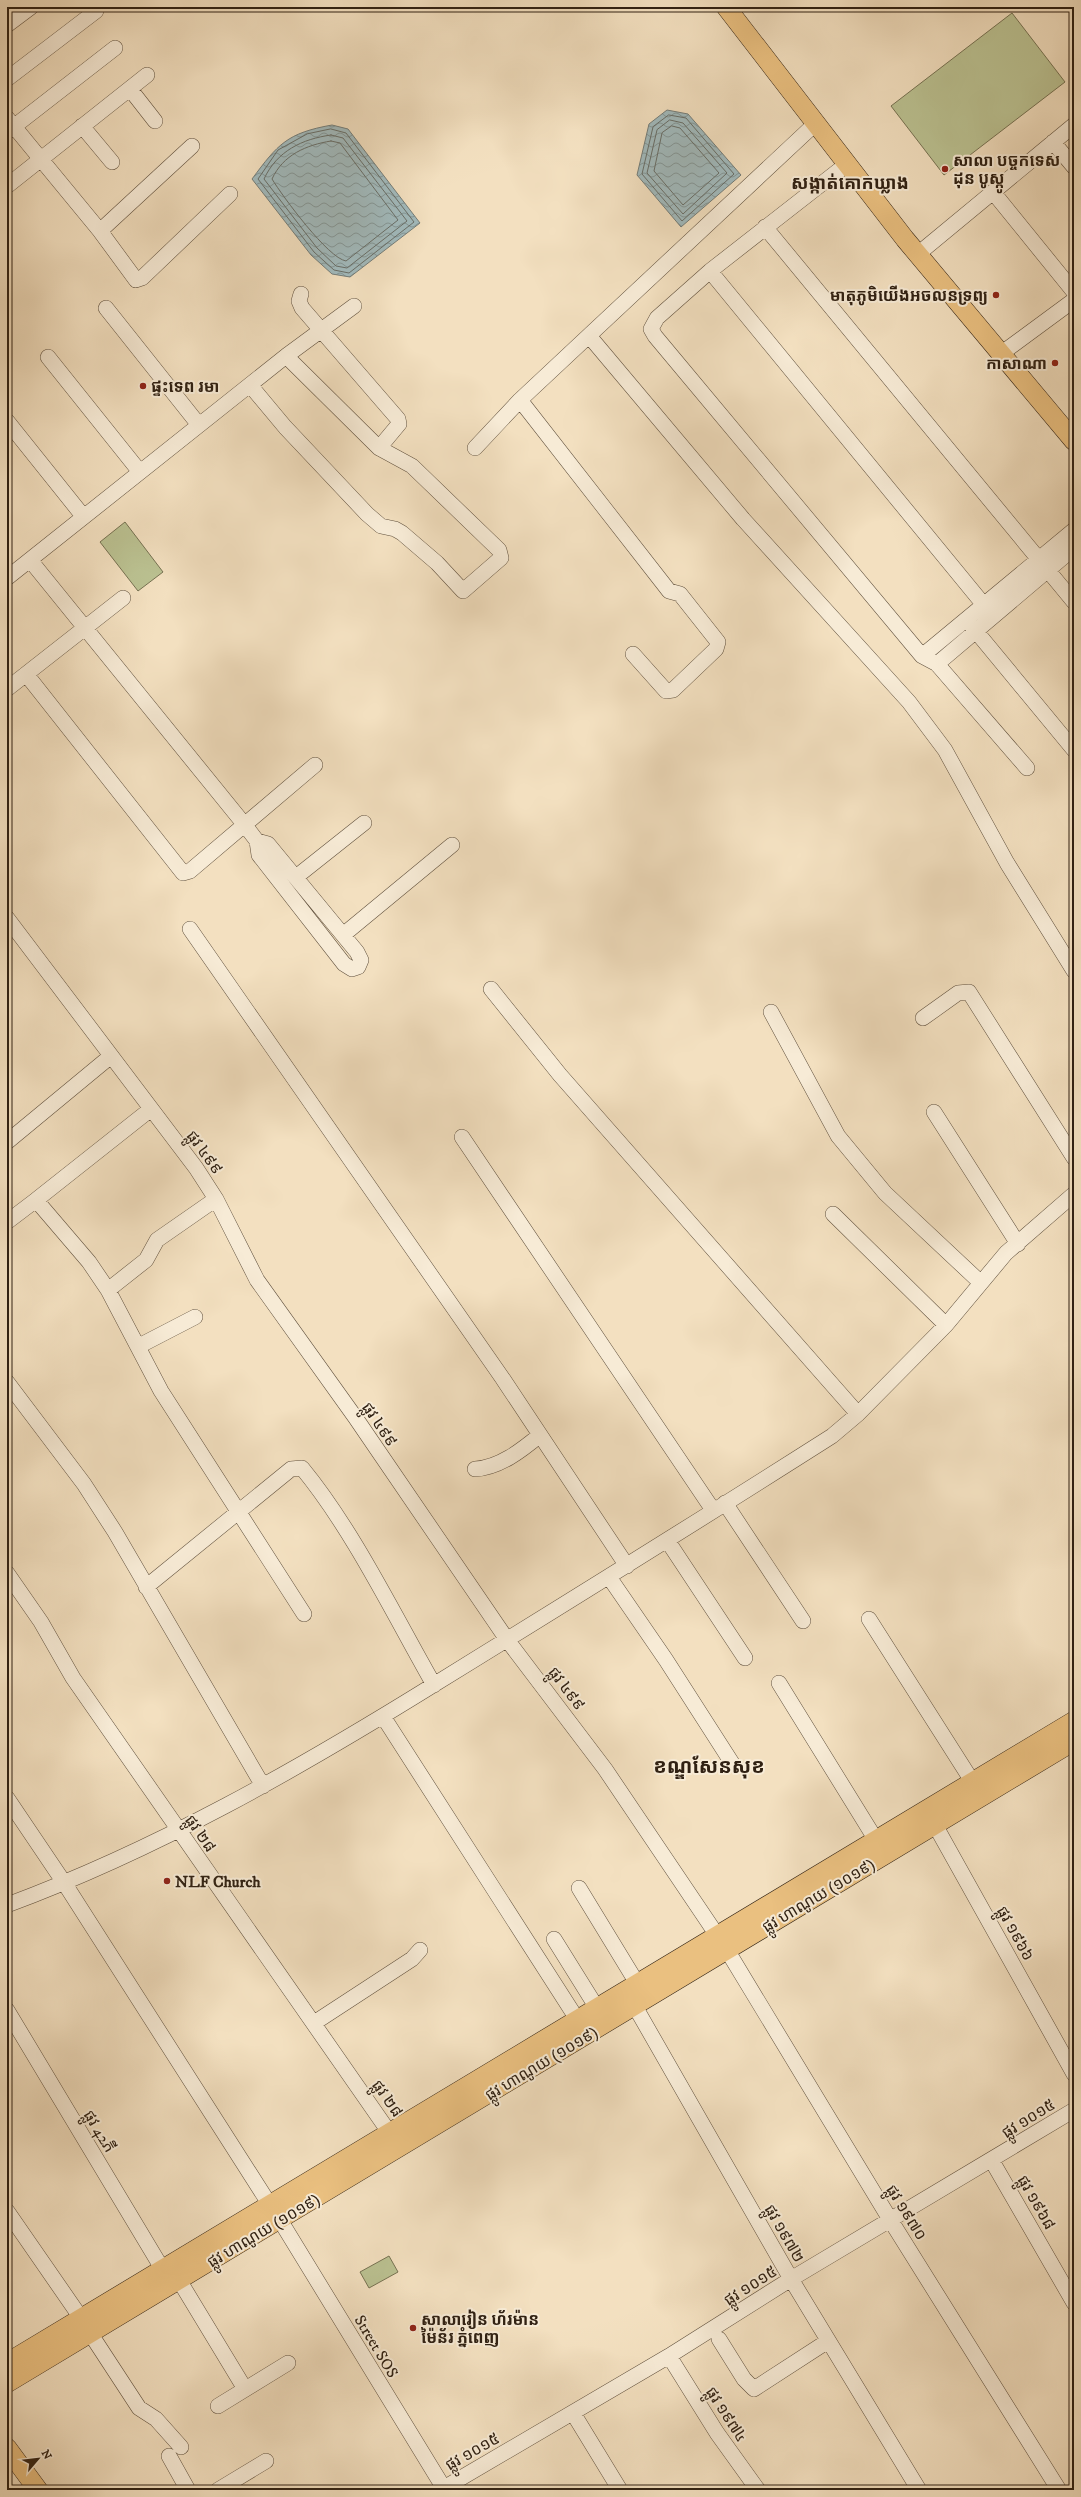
<svg xmlns="http://www.w3.org/2000/svg" width="1081" height="2497" font-family="'IM FELL DW Pica','Noto Sans Khmer',serif">
<style>
.pitch{fill:#bbc292;stroke:#767252}
.water{fill:url(#water-waves);stroke:#747d79}
.lines{fill:none;stroke-linecap:round;stroke-linejoin:round}
.shore{stroke:#686e68;stroke-width:1}
.minor-casing{stroke:#61513e;stroke-width:16}
.major-casing{stroke:#302113;stroke-width:20}
.minor{stroke:#f7ebd6;stroke-width:15}
.major{stroke:#eac080;stroke-width:19}
.poi-dot{fill:#8f2418;stroke:#f7ebd6;stroke-width:1.5}
.labels{text-anchor:middle;stroke-width:4;stroke-linejoin:round;paint-order:stroke}
.poi-label{font-size:16px;font-weight:bold;fill:#302113;stroke:#f7ebd6;text-anchor:start}
.street-label{font-size:16px;fill:#302113;stroke:#f7ebd6}
.quarter-label{font-size:18px;font-weight:bold;fill:#302113;stroke:#f7ebd6}
.district-label{font-size:20px;font-weight:bold;fill:#302113;stroke:#f7ebd6}
</style>
<defs>
<pattern id="water-waves" width="16" height="10" patternUnits="userSpaceOnUse"><rect width="16" height="10" fill="#a1babd"/><path d="M0 5q4-4 8 0t8 0" fill="none" stroke="#849798"/></pattern>
</defs>
<rect width="100%" height="100%" fill="#f3e0c0"/>
<filter id="stains"><feTurbulence type="fractalNoise" baseFrequency=".005" numOctaves="4"/><feColorMatrix values="0 0 0 0 .2 0 0 0 0 .09 0 0 0 0 .02 0 0 0 .5 -.17"/></filter>
<radialGradient id="worn" r=".72"><stop offset=".6" stop-color="#630" stop-opacity="0"/><stop offset="1" stop-color="#630" stop-opacity=".3"/></radialGradient>
<!-- pitch -->
<path class="pitch" d="M1012,13L1065,82L944,175L891,106Z
M125,522L163,572L138,591L100,542Z
M389,2256L398,2272L369,2288L360,2272Z"/>
<!-- water -->
<path class="water" d="M667,110L688,114L741,175L681,227L637,175L649,124Z
M332,125L348,129L420,223L350,277L332,274L311,255L252,179C278,144 287,133 332,125Z"/>
<g class="lines">
<!-- shore -->
<path class="shore" d="M669,115L686,118L734,174L682,221L642,174L653,127Z
M670,120L683,123L727,173L683,214L647,173L657,130Z
M672,126L680,128L719,173L683,205L654,171L662,133Z
M331,129L346,133L414,222L349,273L334,270L314,252L258,179L278,150L307,134Z
M331,135L343,138L407,221L347,268L336,266L317,248L264,179C277,151 302,139 331,135Z
M331,141L340,143L398,220L346,261C328,258 283,197 272,179C283,155 306,145 331,141Z"/>
<!-- minor casing -->
<g class="minor-casing">
<path id="minor" d="M7,25L31,7
M7,79L96,11
M130,89L155,121
M7,118L100,231L136,280L142,278L230,194
M82,126L112,162
M7,132L115,48
M1053,142L1074,167
M847,164L710,271L657,318L651,329L655,336L922,656L937,664L1027,768
M7,186L147,75
M993,192L1074,292
M765,227L1074,602
M100,231L192,146
M918,254L1074,125
M710,271L993,616
M301,294L299,301L302,308L398,419L399,424L379,448
M106,308L199,425
M590,337L743,519L909,702L945,750L1007,863L1074,971
M1002,353L1074,300
M48,357L140,472
M250,385L285,427L367,514L381,526L395,529L402,533L437,563L463,591L501,558L499,550L412,466L379,448L286,356
M520,400L669,591L680,594L718,642L716,649L673,690L666,691L633,654
M7,421L83,516
M475,448L520,400L815,124
M30,560L244,824L257,841L259,855L344,964L352,969L358,967L361,960L357,952L268,844L257,841
M7,578L286,356L354,306
M970,624L1074,750
M922,656L1074,530
M937,664L1074,548
M26,674L183,873L190,871L315,765
M7,689L123,598
M296,877L364,823
M7,918L196,1168L216,1199L257,1280L355,1417L508,1641L605,1769L727,1950L891,2221L1059,2490
M190,929L503,1379L627,1566
M343,935L452,845
M491,989L560,1075L858,1414
M771,1012L838,1136L885,1193L981,1283
M923,1018L958,993L969,992L1074,1158
M151,1109L36,1200L89,1262L108,1290L161,1391L304,1614
M934,1112L1018,1244
M462,1137L713,1510
M7,1142L111,1056
M833,1214L946,1325
M7,1222L36,1200
M108,1290L146,1260L157,1240L216,1199
M139,1346L195,1317
M7,1382L84,1484L115,1532L263,1786
M475,1469C499,1468 522,1450 540,1435
M725,1503L803,1621
M667,1540L745,1658
M7,1573L41,1622L73,1678L396,2142
M609,1577L666,1660L732,1763
M146,1587L291,1469L302,1468C353,1530 394,1615 434,1685
M869,1619L979,1792
M779,1683L876,1840
M384,1718L577,2019
M7,1798L65,1884L270,2205
M930,1816L1074,2074
M579,1888L643,1993
M7,1905C158,1849 298,1769 435,1684C568,1602 700,1520 832,1436L858,1414L946,1325L1006,1253L1074,1194
M554,1939L597,2008
M629,1996L791,2279L919,2490
M7,2010L163,2270
M314,2023L412,1959L420,1950
M992,2161L1074,2303
M7,2211L81,2318
M280,2220L445,2490
M179,2280L245,2389
M90,2333L139,2408L156,2419L181,2447
M719,2339L744,2379L754,2389L828,2341
M669,2356L717,2433L758,2490
M218,2406L288,2363
M573,2413L620,2490
M169,2456L188,2490
M444,2488L669,2356L791,2279L1074,2110
M218,2490L266,2461"/>
</g>
<!-- major casing -->
<g class="major-casing">
<path id="major" d="M726,7L905,239L1074,441
M7,2363L1074,1721
M7,2383L1074,1741
M7,2448L38,2490"/>
</g>
<!-- minor -->
<use href="#minor" class="minor"/>
<!-- major -->
<use href="#major" class="major"/>
</g>
<!-- markers -->
<g class="poi-dot">
<circle cx="945" cy="169" r="4"/>
<circle cx="996" cy="295" r="4"/>
<circle cx="1055" cy="363" r="4"/>
<circle cx="143" cy="386" r="4"/>
<circle cx="167" cy="1881" r="4"/>
<circle cx="413" cy="2328" r="4"/>
</g>
<g class="labels">
<!-- poi labels -->
<g class="poi-label">
<text x="953" y="166">សាលា បច្ចកទេស<tspan x="953" dy="18">ដុន បូស្កូ</tspan></text>
<text x="988" y="301" text-anchor="end">មាតុភូមិយើងអចលនទ្រព្យ</text>
<text x="1047" y="369" text-anchor="end">កាសាណា</text>
<text x="151" y="392">ផ្ទះទេព រមា</text>
<text x="175" y="1887">NLF Church</text>
<text x="421" y="2325">សាលារៀន ហ័រម៉ាន<tspan x="421" dy="18">ម៉ៃន័រ ភ្នំពេញ</tspan></text>
</g>
<!-- street labels -->
<g class="street-label">
<text transform="translate(205 1152) rotate(54)" y="6">ផ្លូវ ៤៩៩</text>
<text transform="translate(380 1424) rotate(56)" y="6">ផ្លូវ ៤៩៩</text>
<text transform="translate(567 1688) rotate(53)" y="6">ផ្លូវ ៤៩៩</text>
<text transform="translate(201 1833) rotate(55)" y="6">ផ្លូវ ២៨</text>
<text transform="translate(818 1895) rotate(-31)" y="6">ផ្លូវ ហាណូយ (១០១៩)</text>
<text transform="translate(1016 1933) rotate(61)" y="6">ផ្លូវ ១៩៦៦</text>
<text transform="translate(541 2063) rotate(-31)" y="6">ផ្លូវ ហាណូយ (១០១៩)</text>
<text transform="translate(388 2098) rotate(55)" y="6">ផ្លូវ ២៨</text>
<text transform="translate(1028 2118) rotate(-32)" y="6">ផ្លូវ ១០១៥</text>
<text transform="translate(100 2131) rotate(59)" y="6">ផ្លូវ 42ភី</text>
<text transform="translate(1037 2202) rotate(60)" y="6">ផ្លូវ ១៩៦៨</text>
<text transform="translate(907 2212) rotate(58)" y="6">ផ្លូវ ១៩៧០</text>
<text transform="translate(263 2230) rotate(-31)" y="6">ផ្លូវ ហាណូយ (១០១៩)</text>
<text transform="translate(785 2233) rotate(60)" y="6">ផ្លូវ ១៩៧២</text>
<text transform="translate(750 2285) rotate(-33)" y="6">ផ្លូវ ១០១៥</text>
<text transform="translate(377 2346) rotate(59)" y="6">Street SOS</text>
<text transform="translate(727 2414) rotate(57)" y="6">ផ្លូវ ១៩៧៤</text>
<text transform="translate(472 2451) rotate(-30)" y="6">ផ្លូវ ១០១៥</text>
</g>
<!-- quarter labels -->
<g class="quarter-label">
<text x="850" y="189">សង្កាត់គោកឃ្លាង</text>
</g>
<!-- district labels -->
<g class="district-label">
<text x="709" y="1773">ខណ្ឌសែនសុខ</text>
</g>
</g>
<!-- margin -->
<rect width="1081" height="2497" fill="none" stroke="#f3e0c0" stroke-width="24"/>
<rect x="8" y="8" width="1065" height="2481" fill="none" stroke="#302113" stroke-width="2"/>
<rect x="12" y="12" width="1057" height="2473" fill="none" stroke="#302113"/>
<!-- north arrow -->
<g transform="translate(38 2459) rotate(62)" stroke="#f7ebd6" stroke-width="3" paint-order="stroke">
<path d="M0-3L7 15L0 10L-7 15Z" fill="#302113"/>
<text y="-6" font-size="11" font-weight="bold" text-anchor="middle" fill="#302113">N</text>
</g>
<rect width="100%" height="100%" filter="url(#stains)"/>
<rect width="100%" height="100%" fill="url(#worn)"/>
</svg>
